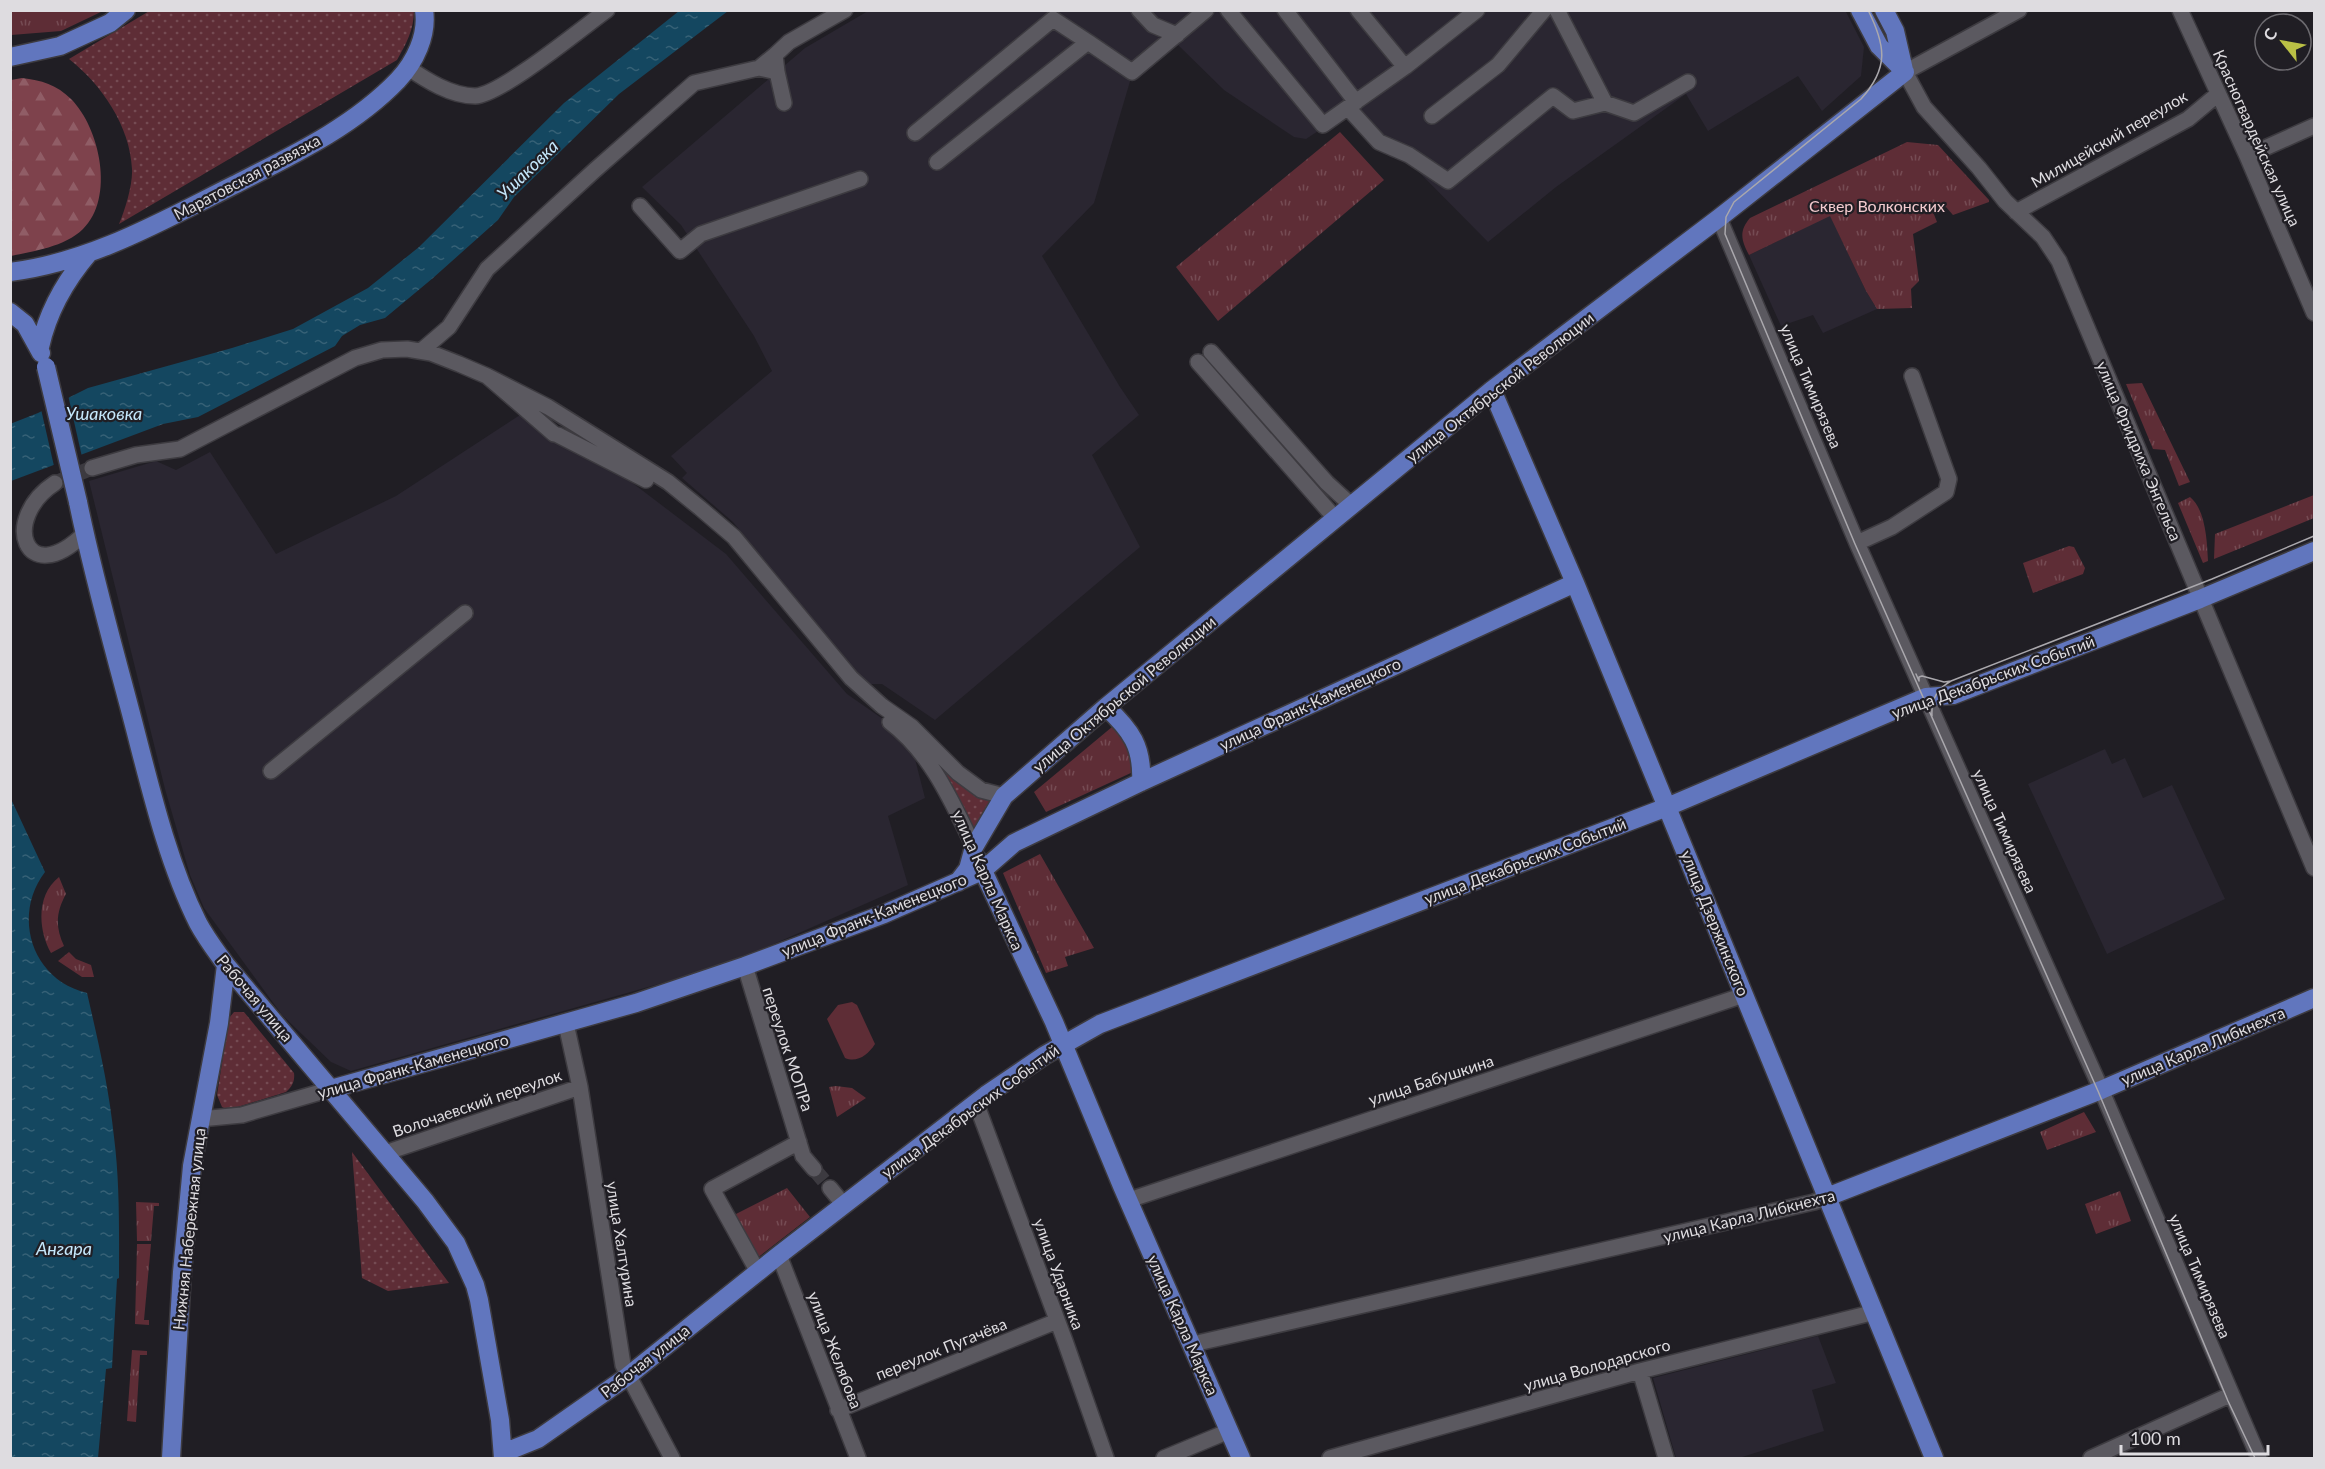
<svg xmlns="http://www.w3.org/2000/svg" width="2325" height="1469" font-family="Lato,sans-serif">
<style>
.built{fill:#2a2631}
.grass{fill:url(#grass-dots)}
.forest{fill:url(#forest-firs)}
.park{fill:url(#park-tufts)}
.pitch{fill:#5e2d36}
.water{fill:url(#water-ripples)}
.pier{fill:#201e24}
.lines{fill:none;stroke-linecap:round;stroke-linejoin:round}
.minor-tunnel{stroke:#3c3a40;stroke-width:15;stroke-dasharray:15 8;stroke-linecap:butt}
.minor-casing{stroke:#3d3b40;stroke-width:18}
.major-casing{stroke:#3d3b40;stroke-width:21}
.minor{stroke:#5b5960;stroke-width:15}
.major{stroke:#6176be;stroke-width:18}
.tram{stroke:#aaa8ad;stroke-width:1.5}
.major-bridge-casing{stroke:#3d3b40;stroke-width:21;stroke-linecap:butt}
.major-bridge{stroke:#6176be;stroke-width:18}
.labels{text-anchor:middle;stroke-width:4.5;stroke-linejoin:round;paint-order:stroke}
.street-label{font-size:16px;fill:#dedce0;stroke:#201e24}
.park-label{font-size:16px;fill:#f3cbcf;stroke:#201e24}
.water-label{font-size:18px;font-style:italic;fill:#c5e8fc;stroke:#201e24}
</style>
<defs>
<pattern id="grass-dots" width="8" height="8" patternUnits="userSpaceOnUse" patternTransform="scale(1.5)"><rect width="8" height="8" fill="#5e2d36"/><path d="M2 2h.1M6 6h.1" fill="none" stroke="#754b53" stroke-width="1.8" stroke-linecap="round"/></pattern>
<pattern id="forest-firs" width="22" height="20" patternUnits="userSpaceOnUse" patternTransform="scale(1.5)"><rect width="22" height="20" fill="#7e424c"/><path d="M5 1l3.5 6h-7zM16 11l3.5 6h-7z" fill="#905d66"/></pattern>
<pattern id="park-tufts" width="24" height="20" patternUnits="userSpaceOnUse" patternTransform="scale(1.5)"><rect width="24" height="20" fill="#5e2d36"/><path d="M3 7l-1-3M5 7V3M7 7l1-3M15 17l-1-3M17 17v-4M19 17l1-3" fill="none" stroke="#754b53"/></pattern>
<pattern id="water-ripples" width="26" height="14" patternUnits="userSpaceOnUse" patternTransform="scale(1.5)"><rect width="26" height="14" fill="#144760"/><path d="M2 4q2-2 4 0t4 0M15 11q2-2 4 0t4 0" fill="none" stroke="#366176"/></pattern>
</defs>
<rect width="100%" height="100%" fill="#201e24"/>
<!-- built -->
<path class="built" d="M1845,10L1864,47L1861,76L1822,111L1798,76L1708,131L1686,94L1556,187L1488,242L1408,161L1390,157L1347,112L1306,139L1294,137L1224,90L1176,43L1131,78L1094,203L1042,256L1120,387L1139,415L1092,455L1140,547L935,720L882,684H864L733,522L682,478L687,473L671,456L772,371L754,336L681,225L642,187L805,48L868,11Z
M1830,215L1866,291L1877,309L1823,333L1813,315L1781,326L1749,255Z
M520,415L626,478L726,554L847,694L903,733L914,755L925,798L888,816L908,885L726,965L351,1071L331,1062L282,1015L204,908L190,875L165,789L89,481L156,461L176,470L210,452L276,554L396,496Z
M2105,749L2112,764L2125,758L2143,798L2172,785L2225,899L2107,954L2028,784Z
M1818,1336L1836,1383L1812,1390L1824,1431L1739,1458H1676L1653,1378Z"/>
<!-- grass -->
<path class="grass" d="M151,10H414C414,30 406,44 397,60L119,224C125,210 133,184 132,169C130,126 102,85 69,59Z
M925,752L998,797L973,838Z
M234,1012H244L294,1073C295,1081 292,1087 286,1092L228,1110L222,1107L217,1095L229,1018Z
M352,1152L449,1283L388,1291L362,1278Z"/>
<!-- forest -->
<path class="forest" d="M22,78C41,80 57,85 71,99C100,128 115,198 83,229C65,247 33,251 11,256V80Z"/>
<!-- park -->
<path class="park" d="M11,10H103V11L61,31L11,35Z
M1340,132L1384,180L1218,321L1176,267Z
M1907,142L1938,145L1989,200V202L1953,215L1946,207L1933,212L1937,222L1913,234L1919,281L1911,289L1912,308L1877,309L1866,291L1830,216L1749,255C1742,241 1738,232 1750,218Z
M2142,383L2190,482L2179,486L2165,450L2153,449L2126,384Z
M2314,495V518L2214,559L2215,534Z
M2190,497C2206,510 2207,542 2208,561L2203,563L2178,503Z
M2069,546L2074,547L2085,568L2083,574L2033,593L2023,563Z
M1112,727C1132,741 1131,749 1133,772L1046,812L1034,792Z
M1040,854L1094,948L1065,957L1068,966L1046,973L1003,873Z
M59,877L66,894C56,912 55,927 64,946L51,953C38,930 36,895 59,877Z
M69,952L76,959L91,965L94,977H82L58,961Z
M836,1086L852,1088L866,1098L837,1117L829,1087Z
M2084,1112L2096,1132L2047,1150L2040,1132Z
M787,1188L810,1217L756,1259L734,1215Z
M2120,1191L2131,1221L2096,1234L2085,1204Z
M136,1202L159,1203V1206H154L151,1241H137Z
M137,1244H151L144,1320H149V1325L135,1324Z
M132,1350L147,1351V1355H140L136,1422L127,1421Z"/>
<!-- pitch -->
<path class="pitch" d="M852,1002L857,1005L875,1044C868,1055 857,1063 845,1058L827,1019L838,1005Z"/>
<!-- water -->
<path class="water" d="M679,11H728L619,94L514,197L498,220L433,278L385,318L360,325L342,336L335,346L198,417L163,424L11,481L10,424L38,413L88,388L232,348L293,329L368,288L419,247L564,103Z
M11,799L45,872C12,915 31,980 87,993C98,1040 109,1088 114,1137C120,1184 119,1231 119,1278L117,1279L112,1368L106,1369L98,1458H11Z"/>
<!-- pier -->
<path class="pier" d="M68,395L82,457L54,466L41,409Z"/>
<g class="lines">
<!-- minor-tunnel -->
<path class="minor-tunnel" d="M55,483L92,468
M814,1169L830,1188"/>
<!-- minor casing -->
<g class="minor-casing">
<path id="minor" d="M1139,10L1153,25L1177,35
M1228,10L1323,125L1405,67L1477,10
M1285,10L1356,102
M1358,10L1405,67
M1557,10L1605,103L1634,113L1688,82
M2019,10L1905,72L1924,107L1979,168L2005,201L2043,237L2059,261L2314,868
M2180,10L2247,156L2314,313
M775,55L789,42L845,10
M407,67C426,80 451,96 475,96C501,95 582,28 607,10
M777,72L784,103
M1349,109L1379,142L1409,155L1448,181L1553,96L1573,111L1605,103
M1432,116L1498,65L1544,10
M915,133L1053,19L1088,42
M2247,156L2314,126
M937,162L1088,42L1132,72L1206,10
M640,206L680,251L701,234L860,179
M2016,212L2188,119L2218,94
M1719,218L1857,543L2097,1080L2259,1458
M421,351L449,327L487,269L595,170L694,83L759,68L775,55L777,72L759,68
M1211,352L1327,483L1351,505
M1198,362L1335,518
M487,376L548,407L668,482L700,508L734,537L851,678L882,706L912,727L958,773L981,790L1004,796
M558,435L646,480
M92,468L136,455L180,449L355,358L382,350L407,349L431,353L459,364L487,376L554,434
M55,483C0,519 25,591 84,534
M1857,543L1892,527L1946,492L1949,479L1912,376
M890,722C931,753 952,802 974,847
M271,771L465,613
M745,966L803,1156L814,1169
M566,1024L580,1087L623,1365L672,1458
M976,1103L1065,1341L1106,1458
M200,1119L242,1115L331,1089
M385,1153L580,1087
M830,1188L844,1205
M1129,1200L1744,995
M779,1255L858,1458
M758,1272L712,1189L799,1142
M1193,1344L1814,1202L1827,1197
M1640,1371L1666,1458
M838,1410L1057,1321
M1164,1458L1229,1431
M1330,1458L1640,1371L1875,1312
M2091,1458L2230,1395"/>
</g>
<!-- major casing -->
<g class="major-casing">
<path id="major" d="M1860,10L1879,46L1905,72
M1884,10L1895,31L1904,70
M10,57L60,46L110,23L126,10
M10,272C91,262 162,221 234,185C291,156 353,127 398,80C415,62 428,35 424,10
M10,312L25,324L41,353
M40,347C48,311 65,281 89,253
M1492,390L1575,583L1934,1458
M78,502C92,571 111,638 129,706C148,777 165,857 198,923C206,938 216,951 226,965L425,1201L456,1243L475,1285L479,1300L500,1420L503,1458
M1106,707C1131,730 1143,747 1141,782
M978,860L1054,1022L1122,1186L1241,1458
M958,882L968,869L974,847L1004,796L1106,707L1492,390L1719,218L1905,72
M331,1089L636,1003L745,966L884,914L982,871L1014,843L1141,782L1575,583
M1827,1197L2101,1090L2314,998
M503,1453L538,1439L628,1376L779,1255L986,1095L1045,1055L1100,1024L1667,807L1926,697L1953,695L2200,599L2314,551
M171,1458L182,1272L192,1166L219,1023L226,965"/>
</g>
<!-- minor -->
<use href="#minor" class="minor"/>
<!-- major -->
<use href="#major" class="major"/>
<!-- tram -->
<path class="tram" d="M1868,10C1886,46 1889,68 1861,99L1734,202L1726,217L1725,234L1855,544L2098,1091L2228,1401L2255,1458
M1916,674L1919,681V677L1922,676L1944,682L1951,681
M1932,716C1931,699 1937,689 1951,681L2212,579L2314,536"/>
<!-- major-bridge casing -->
<g class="major-bridge-casing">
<path id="major-bridge" d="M46,367L78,502"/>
</g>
<!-- major-bridge -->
<use href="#major-bridge" class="major-bridge"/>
</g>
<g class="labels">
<!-- street labels -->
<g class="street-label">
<text transform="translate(2257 138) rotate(66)" y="6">Красногвардейская улица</text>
<text transform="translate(2109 139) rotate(-30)" y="6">Милицейский переулок</text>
<text transform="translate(247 177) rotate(-28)" y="6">Маратовская развязка</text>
<text transform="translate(1811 386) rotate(67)" y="6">улица Тимирязева</text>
<text transform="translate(1500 387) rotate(-38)" y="6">улица Октябрьской Революции</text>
<text transform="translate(2139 451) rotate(67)" y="6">улица Фридриха Энгельса</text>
<text transform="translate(1993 677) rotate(-20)" y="6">улица Декабрьских Событий</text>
<text transform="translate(1124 694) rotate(-40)" y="6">улица Октябрьской Революции</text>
<text transform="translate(1310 704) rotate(-25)" y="6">улица Франк-Каменецкого</text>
<text transform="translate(2005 831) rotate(66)" y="6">улица Тимирязева</text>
<text transform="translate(1525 861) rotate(-21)" y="6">улица Декабрьских Событий</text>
<text transform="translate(988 880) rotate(66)" y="6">улица Карла Маркса</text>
<text transform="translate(874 915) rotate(-22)" y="6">улица Франк-Каменецкого</text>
<text transform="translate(1715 923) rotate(68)" y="6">улица Дзержинского</text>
<text transform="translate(255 998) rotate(50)" y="6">Рабочая улица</text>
<text transform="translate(2203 1046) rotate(-23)" y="6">улица Карла Либкнехта</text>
<text transform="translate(788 1049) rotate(72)" y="6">переулок МОПРа</text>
<text transform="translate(413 1066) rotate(-16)" y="6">улица Франк-Каменецкого</text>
<text transform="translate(1431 1080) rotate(-18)" y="6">улица Бабушкина</text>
<text transform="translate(477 1103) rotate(-19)" y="6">Волочаевский переулок</text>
<text transform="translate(970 1111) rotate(-36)" y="6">улица Декабрьских Событий</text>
<text transform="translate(1749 1216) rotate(-14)" y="6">улица Карла Либкнехта</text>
<text transform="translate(189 1229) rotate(-84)" y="6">Нижняя Набережная улица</text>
<text transform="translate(622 1244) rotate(81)" y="6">улица Халтурина</text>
<text transform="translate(1059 1274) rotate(70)" y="6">улица Ударника</text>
<text transform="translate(2200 1276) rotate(67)" y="6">улица Тимирязева</text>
<text transform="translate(1183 1325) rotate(66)" y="6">улица Карла Маркса</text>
<text transform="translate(941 1349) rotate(-22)" y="6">переулок Пугачёва</text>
<text transform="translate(835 1350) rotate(69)" y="6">улица Желябова</text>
<text transform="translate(645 1361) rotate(-38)" y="6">Рабочая улица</text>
<text transform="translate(1597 1365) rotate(-16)" y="6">улица Володарского</text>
</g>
<!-- park labels -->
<g class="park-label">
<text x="1877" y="212">Сквер Волконских</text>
</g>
<!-- water labels -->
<g class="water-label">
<text transform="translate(528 170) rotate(-44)" y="6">Ушаковка</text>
<text x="104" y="420">Ушаковка</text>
<text x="64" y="1255">Ангара</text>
</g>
</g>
<!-- border -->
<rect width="2325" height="1469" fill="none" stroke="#dedce0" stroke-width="24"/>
<!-- north arrow -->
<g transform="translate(2283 42) rotate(301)"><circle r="28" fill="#201e24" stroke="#6c6a6f" stroke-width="1.5"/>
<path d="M0-4.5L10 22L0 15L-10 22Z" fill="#bac045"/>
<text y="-9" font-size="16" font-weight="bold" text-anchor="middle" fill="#dedce0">С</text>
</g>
<!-- scale -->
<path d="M2121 1445v9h147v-9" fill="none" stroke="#dedce0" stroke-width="3"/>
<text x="2130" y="1445" font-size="18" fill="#dedce0" stroke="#201e24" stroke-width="4.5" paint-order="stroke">100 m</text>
</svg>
